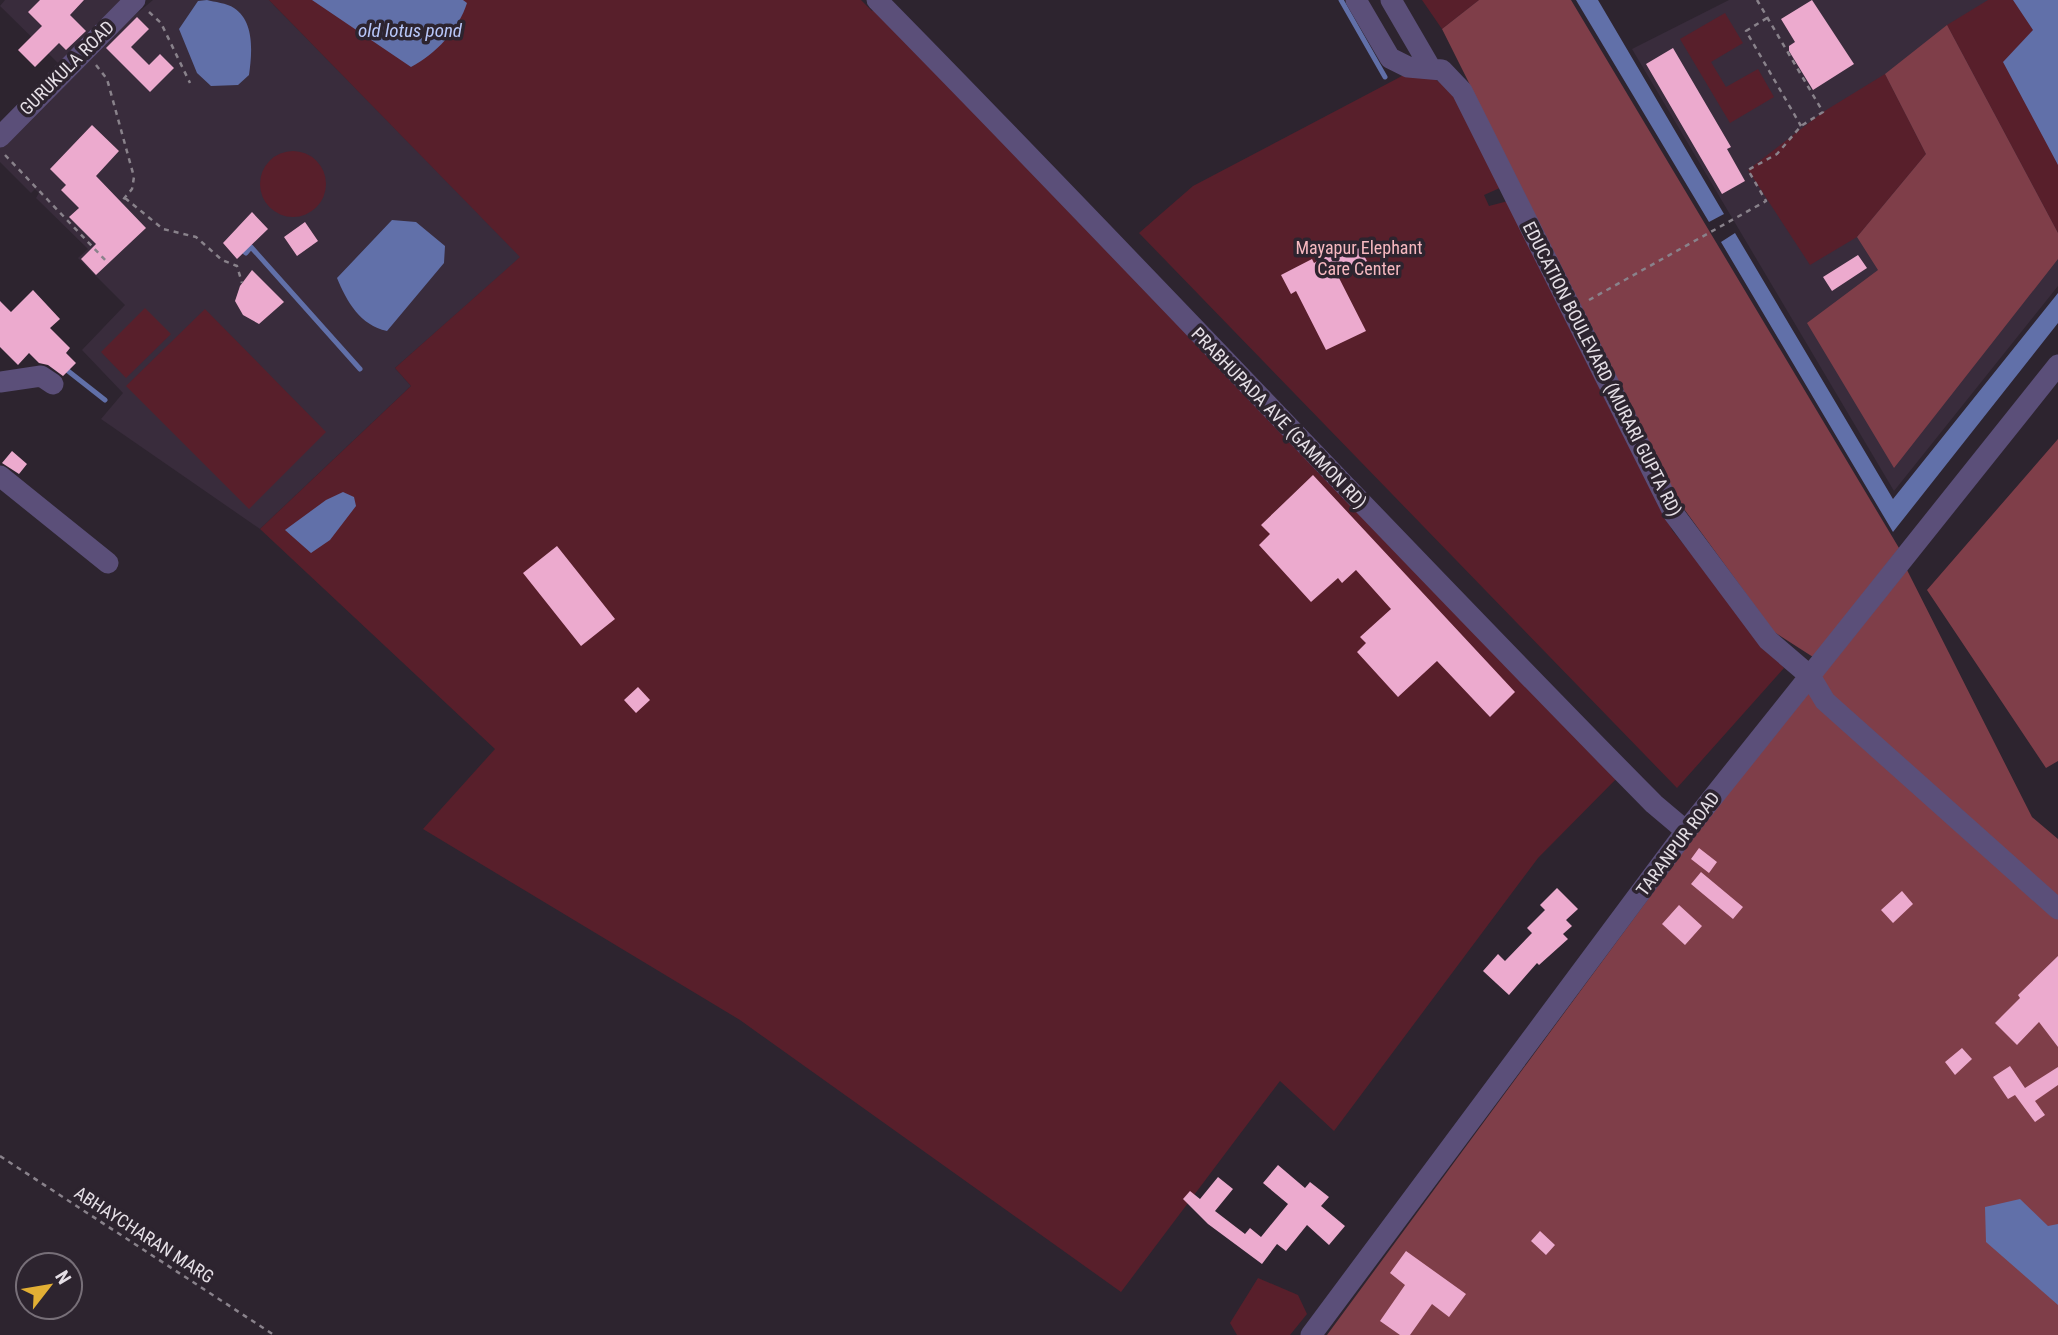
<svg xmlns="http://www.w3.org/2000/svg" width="2058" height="1335" font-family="'Roboto Condensed',sans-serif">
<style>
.built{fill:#392c3c}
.green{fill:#581f2b}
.forest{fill:#7f3e49}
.water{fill:#6170a9}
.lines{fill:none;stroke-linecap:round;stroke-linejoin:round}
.stream{stroke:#6170a9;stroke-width:5}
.building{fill:#ecaace}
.path{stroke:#89828b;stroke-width:2.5;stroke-dasharray:5 5;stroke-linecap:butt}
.minor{stroke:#5b4f79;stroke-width:21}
.labels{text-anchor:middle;stroke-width:7;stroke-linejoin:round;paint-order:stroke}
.street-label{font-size:18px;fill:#e5dfe6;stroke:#2d242f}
.park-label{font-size:18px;fill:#f6b9c0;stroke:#2d242f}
.water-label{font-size:19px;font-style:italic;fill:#b8c7f9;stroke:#2d242f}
</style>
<rect width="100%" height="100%" fill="#2d242f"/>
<!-- built -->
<path class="built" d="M5,0H121L59,64L0,6Z
M153,0H269L521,257L395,368L411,386L260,529L101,419L123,393L82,350L125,305L78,258L88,249L36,198L39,193L35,189L31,193L0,162V147L86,56Z
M1729,0H2058V286L1894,491L1632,49Z"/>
<!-- green -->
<path class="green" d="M269,0H861L872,11L880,3L1623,772L1538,858L1334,1131L1280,1081L1121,1292L740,1020L423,829L495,749L260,529L411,386L395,368L520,257Z
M1422,0H1479L1442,29Z
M1988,0H2058V233L1947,25Z
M1725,13L1743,43L1711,62L1726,87L1758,69L1774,97L1730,123L1680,39Z
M1427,74L1456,93L1502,187L1484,195L1489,206L1508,201L1672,530L1784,668L1677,788L1139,233L1193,186L1402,76Z
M1885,74L1926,154L1857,237L1810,265L1748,170L1823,112Z
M260 184a33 33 0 1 1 66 0a33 33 0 1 1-66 0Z
M145,308L171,334L126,378L101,352Z
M205,309L326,432L249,509L126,386Z
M1258,1278L1298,1295L1307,1314L1290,1335H1237L1230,1323Z"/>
<!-- forest -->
<path class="forest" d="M1479,0H1571L1899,548L1813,657L1774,632L1679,502L1442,29Z
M1947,25L2058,233V259L1894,468L1807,323L1878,270L1857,237L1926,154L1885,74Z
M2058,439V761L2046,768L1927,590Z
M1907,570L2032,817L2058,839V1335H1327L1699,830Z"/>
<!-- water -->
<path class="water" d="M207,0C214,2 227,3 234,8C255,22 252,53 249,75L238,85L211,86L197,73L179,29L198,1Z
M312,0H463L467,3C459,29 435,55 411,67Z
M1576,0H1598L1724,214L1709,222Z
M2013,0H2058V165L2003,62L2033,30Z
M392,220L416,222L445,246L444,263L387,331C360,325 347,302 337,278Z
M1735,233L1893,499L2058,293V323L1893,532L1721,242Z
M343,492L354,497L356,506L330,540L311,553L285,530L326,500Z
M2020,1199L2048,1226L2058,1224V1305L1986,1242L1985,1207Z"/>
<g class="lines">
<!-- stream -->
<path class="stream" d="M1341,0L1385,77
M240,248L246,253L251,247L360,369
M63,367L105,400"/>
</g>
<!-- building -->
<path class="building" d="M40,0H84L70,15L86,31L66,50L59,43L35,67L18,50L42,26L28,12Z
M1812,0L1854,64L1813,90L1789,51V46L1795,42L1781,19Z
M137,17L149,29L131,47L149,65L160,54L174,68L150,92L106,48Z
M1673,48L1731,147L1727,149L1745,181L1722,194L1646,64Z
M92,125L119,151L96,176L146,228L96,275L81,259L96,244L69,217L79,208L61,190L66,185L50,169Z
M252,212L268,229L237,259L223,243Z
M305,222L318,241L297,256L284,237Z
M1356,241L1367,261L1338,276L1366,331L1326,350L1296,291L1291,294L1281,275L1312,259L1314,263Z
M1858,255L1867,268L1832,291L1823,277Z
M252,270L284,302L259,324L243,315L235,301L240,286Z
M33,290L60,319L50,328L70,348L66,353L76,363L63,376L48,365L39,363L29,353L18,365L0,347V301L11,312Z
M12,451L27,464L19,474L2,463Z
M1313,475L1515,692L1490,717L1437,661L1398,697L1357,652L1366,643L1360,637L1391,609L1356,570L1342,583L1338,578L1311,602L1259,545L1270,534L1261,525Z
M557,546L615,619L581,646L523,573Z
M638,687L650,700L636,713L624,700Z
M1699,848L1717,862L1709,873L1691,859Z
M1701,872L1743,907L1733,919L1691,884Z
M1557,888L1578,909L1566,920L1572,926L1563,934L1568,939L1539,965L1537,963L1509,995L1483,971L1498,954L1505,961L1532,933L1527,928L1545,910L1540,905Z
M1902,891L1913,904L1893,923L1881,910Z
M1679,905L1702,926L1685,945L1662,924Z
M2058,956V1047L2039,1022L2017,1045L1995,1023L2020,998L2018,995Z
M1962,1048L1972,1059L1955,1075L1945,1062Z
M2010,1066L2025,1088L2058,1067V1085L2035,1101L2045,1115L2035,1122L2015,1095L2008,1099L1993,1077Z
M1278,1165L1305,1188L1310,1182L1329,1197L1321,1206L1345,1226L1329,1245L1307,1225L1286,1251L1277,1244L1262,1264L1208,1224L1183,1199L1190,1191L1200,1199L1218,1177L1233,1189L1215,1211L1245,1234L1250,1228L1261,1237L1288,1204L1263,1183Z
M1540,1231L1555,1245L1546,1255L1531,1241Z
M1406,1251L1466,1294L1449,1317L1432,1304L1410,1335H1400L1380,1321L1405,1285L1390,1273Z"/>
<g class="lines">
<!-- path -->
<path class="path" d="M149,12L161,23L190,83
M1767,18L1746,31L1801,126
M96,65L107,79L134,177L132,189L121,202
M5,155L108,263
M125,198L163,229L196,237L222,260L237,266L242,283
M1589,300L1766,201L1748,170L1777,154L1801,126L1823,112L1757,0
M0,1156L274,1335"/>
<!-- minor -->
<path class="minor" d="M877,0C1139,266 1392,539 1654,804L1686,831
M1356,0L1390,58L1408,67L1442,70L1462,91L1674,514L1768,640L1810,676L1825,701L2058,909
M1391,0L1430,67
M0,137L135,0
M0,382L41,376L53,384
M0,476L108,563
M1311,1335L1686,831L2058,365"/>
</g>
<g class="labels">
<!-- street labels -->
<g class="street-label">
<text transform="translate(67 68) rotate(-45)" y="6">GURUKULA ROAD</text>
<text transform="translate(1602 369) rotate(63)" y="6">EDUCATION BOULEVARD (MURARI GUPTA RD)</text>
<text transform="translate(1279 418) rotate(46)" y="6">PRABHUPADA AVE (GAMMON RD)</text>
<text transform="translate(1678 844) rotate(-53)" y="6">TARANPUR ROAD</text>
<text transform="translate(144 1235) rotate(33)" y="6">ABHAYCHARAN MARG</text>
</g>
<!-- park labels -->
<g class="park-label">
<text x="1359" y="254">Mayapur Elephant<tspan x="1359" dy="21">Care Center</tspan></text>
</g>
<!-- water labels -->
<g class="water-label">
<text x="410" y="37">old lotus pond</text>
</g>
</g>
<!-- north arrow -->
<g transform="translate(49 1286) rotate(59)"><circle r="33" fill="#2d242f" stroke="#776f78" stroke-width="2"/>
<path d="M0-5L12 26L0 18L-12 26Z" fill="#e2af34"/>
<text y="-10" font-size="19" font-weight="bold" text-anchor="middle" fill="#e5dfe6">N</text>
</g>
</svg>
